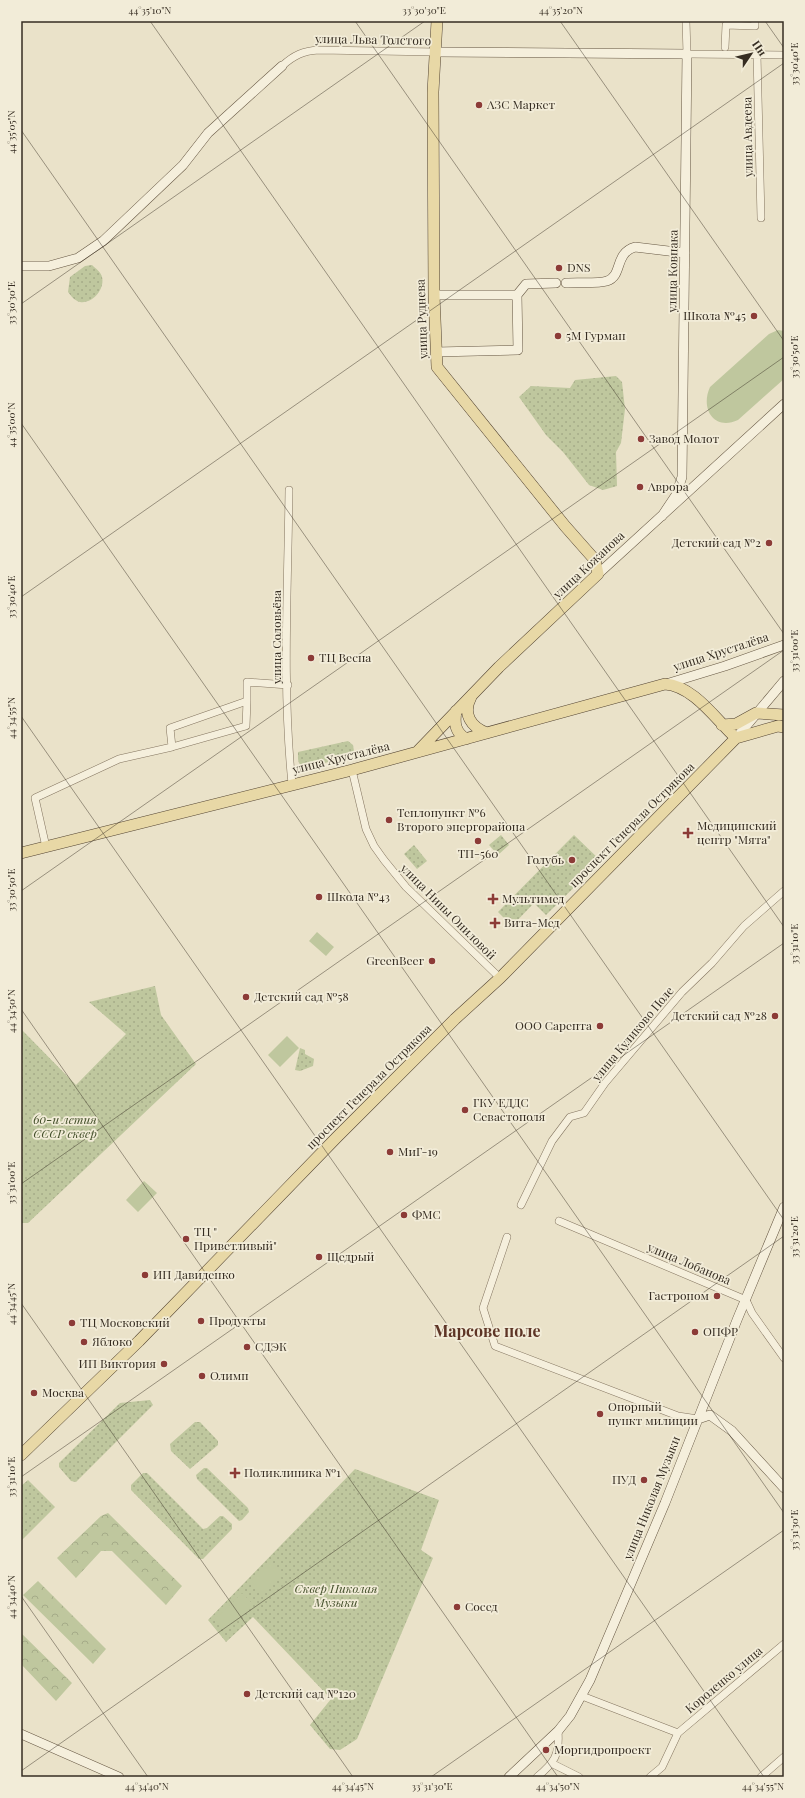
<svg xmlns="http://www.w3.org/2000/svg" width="805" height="1798" font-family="'Playfair Display',serif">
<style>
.grass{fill:url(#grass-dots)}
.forest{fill:url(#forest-crowns)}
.garden{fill:#bfc79e}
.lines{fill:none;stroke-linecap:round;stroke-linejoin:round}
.street-casing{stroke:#847560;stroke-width:8}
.secondary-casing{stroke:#665743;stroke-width:10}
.primary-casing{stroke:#534433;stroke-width:12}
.street{stroke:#f5efdc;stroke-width:7}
.secondary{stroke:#f5efdc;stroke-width:9}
.primary{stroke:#e8d8a6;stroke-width:11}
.ticks{fill:none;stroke:#362d22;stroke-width:1;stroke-opacity:0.45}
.poi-dot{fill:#8c3b37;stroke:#f2ecd8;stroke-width:1.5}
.labels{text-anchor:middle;stroke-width:3.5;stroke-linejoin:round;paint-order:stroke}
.street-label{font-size:12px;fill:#362d22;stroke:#f2ecd8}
.poi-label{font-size:12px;fill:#362d22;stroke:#f2ecd8;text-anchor:start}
.park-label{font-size:12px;font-style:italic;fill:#44502b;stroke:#f2ecd8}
.district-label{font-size:16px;font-weight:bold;fill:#5e3526;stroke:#f2ecd8}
.neatline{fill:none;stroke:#362d22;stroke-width:1.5}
.ticks-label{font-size:10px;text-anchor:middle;fill:#362d22}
</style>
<defs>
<pattern id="grass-dots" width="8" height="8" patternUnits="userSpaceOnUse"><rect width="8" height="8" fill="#bfc79e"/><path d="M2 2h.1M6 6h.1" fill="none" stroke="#a5ab88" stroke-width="1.8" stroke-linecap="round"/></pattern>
<pattern id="forest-crowns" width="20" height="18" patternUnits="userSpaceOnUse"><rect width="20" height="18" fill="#bfc79e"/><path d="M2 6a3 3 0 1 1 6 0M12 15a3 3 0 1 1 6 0" fill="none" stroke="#a5ab88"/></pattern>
</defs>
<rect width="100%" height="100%" fill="#eae2c9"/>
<!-- grass -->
<path class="grass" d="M92,265C95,268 101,272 102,277C105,289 93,304 80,302C75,301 71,296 68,292L70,277L85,266Z
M616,376L622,382L625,409L621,443L616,452L617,486L603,490L589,485L563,452L546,435L519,397L531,386L570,388L575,380Z
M348,741L353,745L354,751L352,756L305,768C297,764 298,760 298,752Z
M501,835L509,845L498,855L489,845Z
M574,835L601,861L546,915L534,903L512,926L498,912Z
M414,845L427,861L417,869L404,854Z
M155,986L161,1015L196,1064L28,1223H21V1029L76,1085L126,1034L89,1002Z
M300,1048L305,1050V1054L314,1059L313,1066L300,1071L295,1070Z
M150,1400L153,1405L76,1482L71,1481L59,1467V1463L120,1403Z
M195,1422H200L218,1441V1445L190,1469L171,1451L170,1444Z
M204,1468H207L248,1508L249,1512L242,1520L239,1521L197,1479L196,1475Z
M355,1469L439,1500L421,1550L433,1558L357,1739L340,1750L330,1749L310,1725L331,1699L253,1617L226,1642L208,1620Z
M143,1473H147L203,1529L207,1528L220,1516H223L232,1524V1529L203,1559H199L131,1490V1485Z
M28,1480L55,1507L21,1541V1486Z"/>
<!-- forest -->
<path class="forest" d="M108,1513L182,1586L166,1605L112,1551H101L76,1578L57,1558L101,1516Z
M38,1581L106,1649L93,1664L23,1595Z
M21,1633L72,1683L56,1701L21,1664Z"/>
<!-- garden -->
<path class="garden" d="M778,330L784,331V379L738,420C714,431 700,409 710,387L769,334Z
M317,932L334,947L326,956L309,941Z
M287,1036L299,1048L280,1067L268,1055Z
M144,1181L157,1193L138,1212L126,1200Z
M271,1561L282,1572L262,1592L251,1581Z
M242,1593L253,1604L226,1631L215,1619Z"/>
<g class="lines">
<!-- street casing -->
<g class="street-casing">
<path id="street" d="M686,21L687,54L784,55
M725,47L726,25L755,26V21
M757,55L761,218
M282,66C294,55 303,51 319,50L436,52
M289,490C288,588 282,687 292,784
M172,747L246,726L247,701
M352,770L366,829L374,846L384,860L406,887L500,978
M46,847L35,798L119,759L172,747L170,728L247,701V682L288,685
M521,1205L552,1141L570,1117L584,1113L605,1083L682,992L712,963L744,926L784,891
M559,1221L746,1300L752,1313L784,1358
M507,1237L483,1308L495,1346L678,1416L698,1419
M582,1696L678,1733
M553,1764L579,1777
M537,1777C554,1763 560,1755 558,1731
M650,1777L662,1767L678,1733L784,1644
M761,1777L784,1757"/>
</g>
<!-- secondary casing -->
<g class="secondary-casing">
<path id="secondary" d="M436,52L687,54L682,477L676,495L662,516
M21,266H49L78,258L103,241L183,165L208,133L282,66
M566,283C578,282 597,284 607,281C623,276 614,253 635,247L685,253
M434,295H517L518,350L436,352
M517,295L526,284L556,283
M598,574L784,404
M666,684L725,666L784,645
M736,738L784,681
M698,1419L710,1415L732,1431L784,1488
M21,1734L119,1777
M509,1777L558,1731L570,1716L590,1680L665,1503L737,1320L784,1207"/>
</g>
<!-- primary casing -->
<g class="primary-casing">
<path id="primary" d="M471,697C462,714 471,727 487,733
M456,711C454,723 455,732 466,739
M722,725L736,724L756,713L784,715
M736,738L778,726L784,727
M418,751L499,667L598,574L595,560L565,526L437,367L434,295L433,92L437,21
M21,853L352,770L665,684C694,686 716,720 736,738
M21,1455L139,1341L337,1137L455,1019L500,978L736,738"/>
</g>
<!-- street -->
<use href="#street" class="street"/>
<!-- secondary -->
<use href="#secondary" class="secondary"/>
<!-- primary -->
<use href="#primary" class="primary"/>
</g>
<!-- ticks -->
<path class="ticks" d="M150,21L784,927M355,21L784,634M560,21L784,341M765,21L784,48M21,130L784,1220M21,304L425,21M21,423L784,1513M21,597L784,63M21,716L764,1777M21,891L784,357M21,1009L558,1777M21,1184L784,650M21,1303L353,1777M21,1477L784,943M21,1596L148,1777M21,1771L784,1236M431,1777L784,1530"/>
<!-- markers -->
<g class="poi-dot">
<circle cx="479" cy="105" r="4"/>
<circle cx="559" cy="268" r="4"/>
<circle cx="754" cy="316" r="4"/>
<circle cx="558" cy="336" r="4"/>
<circle cx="641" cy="439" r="4"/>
<circle cx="640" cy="487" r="4"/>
<circle cx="769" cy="543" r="4"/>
<circle cx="311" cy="658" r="4"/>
<circle cx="389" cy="820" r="4"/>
<path d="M686 827h4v4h4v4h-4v4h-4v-4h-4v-4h4z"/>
<circle cx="478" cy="841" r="4"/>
<circle cx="572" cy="860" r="4"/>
<circle cx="319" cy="897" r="4"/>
<path d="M491 893h4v4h4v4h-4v4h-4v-4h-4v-4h4z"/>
<path d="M493 917h4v4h4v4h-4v4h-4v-4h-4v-4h4z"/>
<circle cx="432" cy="961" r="4"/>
<circle cx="246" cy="997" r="4"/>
<circle cx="775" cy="1016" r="4"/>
<circle cx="600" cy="1026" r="4"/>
<circle cx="465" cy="1110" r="4"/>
<circle cx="390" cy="1152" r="4"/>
<circle cx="404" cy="1215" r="4"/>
<circle cx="186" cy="1239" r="4"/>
<circle cx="319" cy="1257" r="4"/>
<circle cx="145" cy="1275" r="4"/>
<circle cx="717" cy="1296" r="4"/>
<circle cx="201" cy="1321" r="4"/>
<circle cx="72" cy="1323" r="4"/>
<circle cx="695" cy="1332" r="4"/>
<circle cx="84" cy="1342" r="4"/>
<circle cx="247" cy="1347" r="4"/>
<circle cx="164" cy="1364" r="4"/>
<circle cx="202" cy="1376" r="4"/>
<circle cx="34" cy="1393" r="4"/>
<circle cx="600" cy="1414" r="4"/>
<path d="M233 1467h4v4h4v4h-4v4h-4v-4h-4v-4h4z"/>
<circle cx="644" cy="1480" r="4"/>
<circle cx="457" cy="1607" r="4"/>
<circle cx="247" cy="1694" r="4"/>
<circle cx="546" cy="1750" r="4"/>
</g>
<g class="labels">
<!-- street labels -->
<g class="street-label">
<text transform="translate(373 40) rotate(1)" y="4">улица Льва Толстого</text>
<text transform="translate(748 137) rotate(-91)" y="4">улица Авдеева</text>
<text transform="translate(673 271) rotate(-89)" y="4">улица Ковпака</text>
<text transform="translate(422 319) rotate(-92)" y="4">улица Руднева</text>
<text transform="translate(589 565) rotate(-43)" y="4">улица Кожанова</text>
<text transform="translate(277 637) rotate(-90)" y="4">улица Соловьёва</text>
<text transform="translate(721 652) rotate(-18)" y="4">улица Хрусталёва</text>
<text transform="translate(341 758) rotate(-14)" y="4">улица Хрусталёва</text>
<text transform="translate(632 825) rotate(-45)" y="4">проспект Генерала Острякова</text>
<text transform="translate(448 912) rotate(45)" y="4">улица Нины Ониловой</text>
<text transform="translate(633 1034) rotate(-50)" y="4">улица Куликово Поле</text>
<text transform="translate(369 1087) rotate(-45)" y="4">проспект Генерала Острякова</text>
<text transform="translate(689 1264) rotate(23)" y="4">улица Лобанова</text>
<text transform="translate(652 1498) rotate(-68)" y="4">улица Николая Музыки</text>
<text transform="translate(724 1680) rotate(-40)" y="4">Короленко улица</text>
</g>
<!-- poi labels -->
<g class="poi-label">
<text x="487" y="109">АЗС Маркет</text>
<text x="567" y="272">DNS</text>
<text x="746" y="320" text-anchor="end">Школа №45</text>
<text x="566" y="340">5М Гурман</text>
<text x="649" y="443">Завод Молот</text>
<text x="648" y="491">Аврора</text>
<text x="761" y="547" text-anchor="end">Детский сад №2</text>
<text x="319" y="662">ТЦ Весна</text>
<text x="397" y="817">Теплопункт №6<tspan x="397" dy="14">Второго энергорайона</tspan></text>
<text x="697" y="830">Медицинский<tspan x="697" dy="14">центр "Мята"</tspan></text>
<text x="478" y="858" text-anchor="middle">ТП-560</text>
<text x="564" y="864" text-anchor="end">Голубь</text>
<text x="327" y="901">Школа №43</text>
<text x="502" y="903">Мультимед</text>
<text x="504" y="927">Вита-Мед</text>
<text x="424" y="965" text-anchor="end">GreenBeer</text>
<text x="254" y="1001">Детский сад №58</text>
<text x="767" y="1020" text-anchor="end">Детский сад №28</text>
<text x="592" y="1030" text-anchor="end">ООО Сарепта</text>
<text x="473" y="1107">ГКУ ЕДДС<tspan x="473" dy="14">Севастополя</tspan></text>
<text x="398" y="1156">МиГ-19</text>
<text x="412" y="1219">ФМС</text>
<text x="194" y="1236">ТЦ "<tspan x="194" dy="14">Приветливый"</tspan></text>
<text x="327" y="1261">Щедрый</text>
<text x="153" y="1279">ИП Давиденко</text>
<text x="709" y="1300" text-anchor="end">Гастроном</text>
<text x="209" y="1325">Продукты</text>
<text x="80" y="1327">ТЦ Московский</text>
<text x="703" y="1336">ОПФР</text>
<text x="92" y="1346">Яблоко</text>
<text x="255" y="1351">СДЭК</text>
<text x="156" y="1368" text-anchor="end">ИП Виктория</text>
<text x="210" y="1380">Олимп</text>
<text x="42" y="1397">Москва</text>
<text x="608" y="1411">Опорный<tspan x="608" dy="14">пункт милиции</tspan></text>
<text x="244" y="1477">Поликлиника №1</text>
<text x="636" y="1484" text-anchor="end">ПУД</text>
<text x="465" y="1611">Сосед</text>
<text x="255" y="1698">Детский сад №120</text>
<text x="554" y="1754">Моргидропроект</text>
</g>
<!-- park labels -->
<g class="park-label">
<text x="65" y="1124">60-и летия<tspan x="65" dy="14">СССР сквер</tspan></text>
<text x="336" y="1593">Сквер Николая<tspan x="336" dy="14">Музыки</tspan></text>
</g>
<!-- district labels -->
<g class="district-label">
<text x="487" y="1337">Марсове поле</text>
</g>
</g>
<!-- border -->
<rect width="805" height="1798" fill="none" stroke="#f2ecd8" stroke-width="44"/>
<!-- north arrow -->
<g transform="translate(751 54) rotate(55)" stroke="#f2ecd8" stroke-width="3" paint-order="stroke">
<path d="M0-3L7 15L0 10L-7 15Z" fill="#362d22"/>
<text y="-6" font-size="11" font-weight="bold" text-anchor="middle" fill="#362d22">Пн</text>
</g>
<rect x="22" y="22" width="761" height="1754" class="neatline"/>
<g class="ticks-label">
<text x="150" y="14">44°35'10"N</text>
<text x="424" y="14">33°30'30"E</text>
<text x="561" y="14">44°35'20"N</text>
<text transform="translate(794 64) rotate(-90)" y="4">33°30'40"E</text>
<text transform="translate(11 132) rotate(-90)" y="4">44°35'05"N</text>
<text transform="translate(11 303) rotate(-90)" y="4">33°30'30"E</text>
<text transform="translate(794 357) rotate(-90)" y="4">33°30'50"E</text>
<text transform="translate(11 425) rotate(-90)" y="4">44°35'00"N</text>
<text transform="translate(11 597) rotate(-90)" y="4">33°30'40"E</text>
<text transform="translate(794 651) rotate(-90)" y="4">33°31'00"E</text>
<text transform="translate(11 718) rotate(-90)" y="4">44°34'55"N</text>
<text transform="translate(11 890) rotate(-90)" y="4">33°30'50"E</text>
<text transform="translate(794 944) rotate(-90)" y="4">33°31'10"E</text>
<text transform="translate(11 1011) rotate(-90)" y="4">44°34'50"N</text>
<text transform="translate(11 1183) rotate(-90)" y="4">33°31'00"E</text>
<text transform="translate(794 1237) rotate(-90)" y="4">33°31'20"E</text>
<text transform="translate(11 1304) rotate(-90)" y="4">44°34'45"N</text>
<text transform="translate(11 1477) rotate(-90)" y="4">33°31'10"E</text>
<text transform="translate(794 1530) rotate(-90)" y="4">33°31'30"E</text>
<text transform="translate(11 1597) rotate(-90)" y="4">44°34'40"N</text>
<text x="147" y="1790">44°34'40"N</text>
<text x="353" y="1790">44°34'45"N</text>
<text x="432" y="1790">33°31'30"E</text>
<text x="558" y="1790">44°34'50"N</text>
<text x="763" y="1790">44°34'55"N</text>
</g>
</svg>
